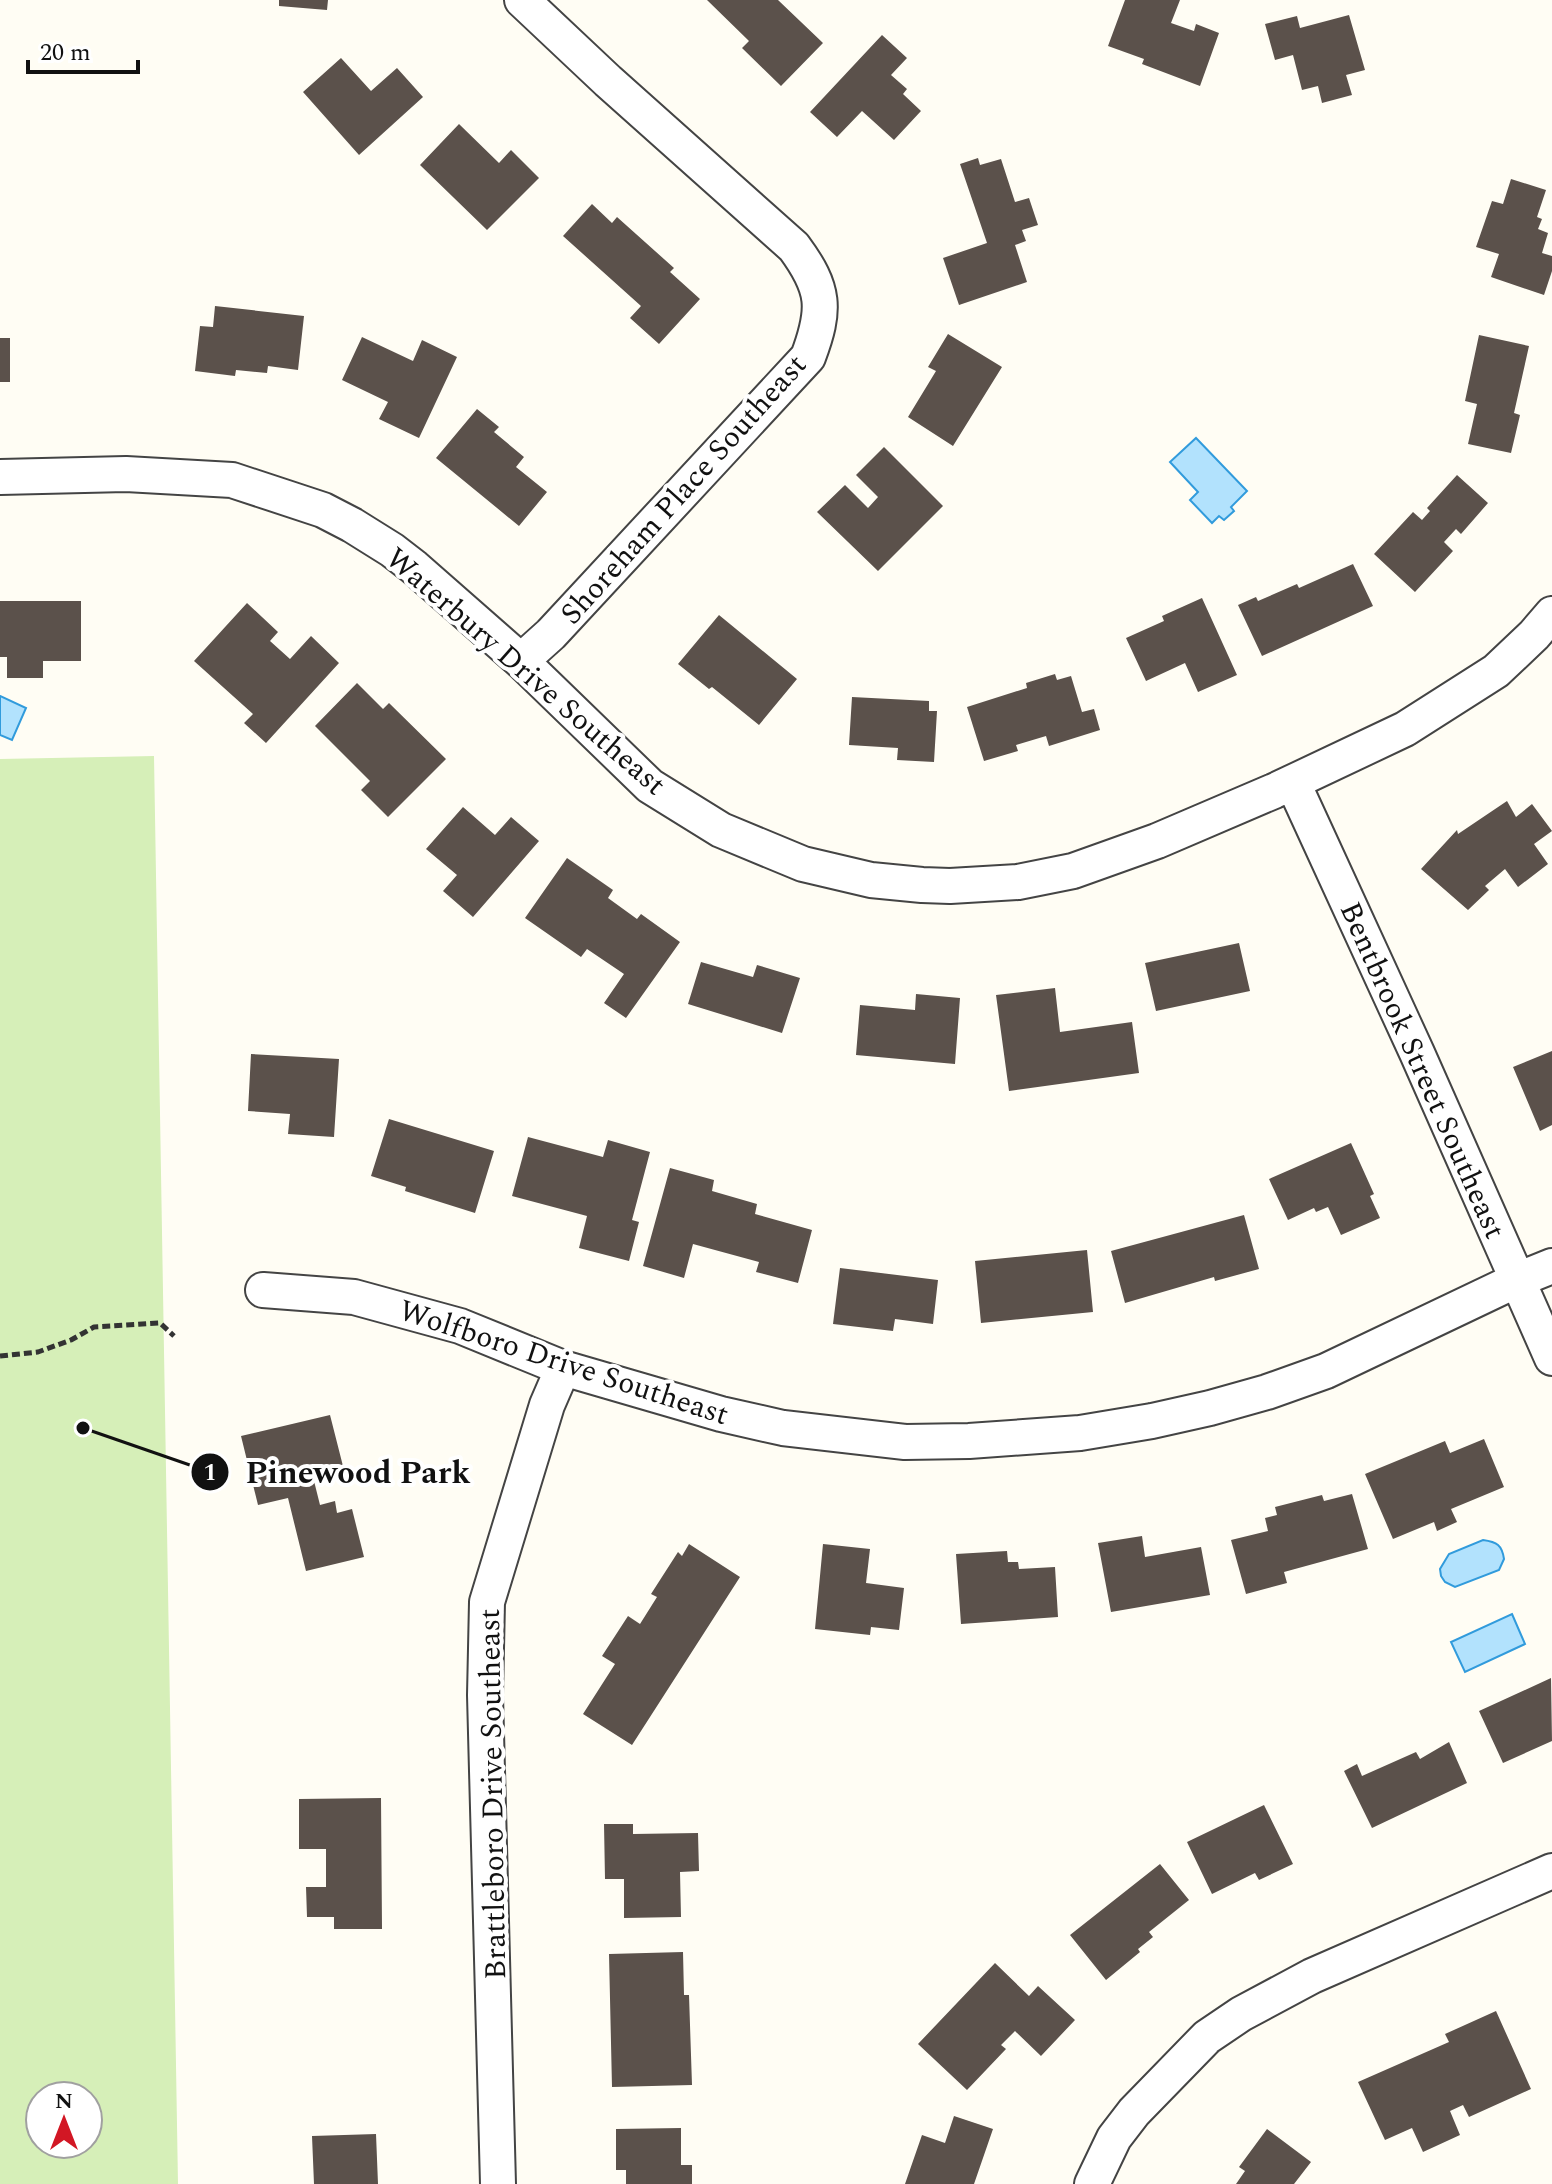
<svg xmlns="http://www.w3.org/2000/svg" width="1552" height="2184" font-family="Spectral,serif">
<style>
.green{fill:#d6efb8;fill-rule:evenodd}
.water{fill:#b2e2fd;stroke:#319bdc;stroke-width:2}
.building{fill:#5b514b}
.lines{fill:none;stroke-linecap:round;stroke-linejoin:round}
.minor-casing{stroke:#444;stroke-width:38}
.path{stroke:#333;stroke-width:5;stroke-dasharray:8 4;stroke-linecap:butt}
.minor{stroke:#fff;stroke-width:34}
.labels{text-anchor:middle;stroke-width:8;stroke-linejoin:round;paint-order:stroke}
.street-label{font-size:30px;fill:#111;stroke:#fff}
.leader{fill:none;stroke:#111;stroke-width:3}
.callout-dot{fill:#111;stroke:#fff;stroke-width:3}
.mark-label{font-size:24px;text-anchor:middle;font-weight:bold;fill:#fff}
.callout-label{font-size:32px;text-anchor:middle;font-weight:bold;fill:#111;stroke:#fff;stroke-width:8;stroke-linejoin:round;paint-order:stroke}
</style>
<rect width="100%" height="100%" fill="#fffdf4"/>
<!-- green -->
<path class="green" d="M154,756L178,2184H0V759ZM40,2096H88V2144H40Z"/>
<!-- water -->
<path class="water" d="M1196,438L1247,491L1231,507L1234,511L1224,520L1219,516L1212,523L1190,500L1198,492L1170,462Z
M0,696L26,708L12,740L0,735Z
M1483,1540C1497,1542 1502,1545 1504,1559L1499,1570L1455,1587L1445,1582L1441,1576L1440,1569L1449,1554Z
M1512,1614L1525,1644L1465,1672L1451,1642Z"/>
<!-- building -->
<path class="building" d="M279,0H328L327,10L279,6Z
M707,0H778L823,43L781,86L742,48L749,41Z
M1125,0H1180L1171,23L1194,31L1196,24L1219,33L1200,86L1142,64L1144,59L1108,46Z
M1349,15L1365,70L1346,75L1352,95L1322,103L1318,86L1302,90L1293,55L1275,60L1265,24L1297,16L1300,28Z
M882,35L907,58L891,75L907,89L903,94L921,111L894,140L862,111L837,137L810,112Z
M341,58L371,91L397,68L423,97L359,155L303,92Z
M459,124L499,163L511,150L539,178L487,230L420,165Z
M978,158L980,165L1001,159L1015,202L1029,198L1038,225L1022,230L1026,241L1015,245L1027,282L959,305L943,258L987,243L960,164Z
M1511,179L1546,190L1537,217L1542,219L1538,229L1548,233L1542,253L1552,256V271L1544,295L1491,277L1499,254L1476,247L1492,201L1503,204Z
M592,204L612,223L617,217L674,268L670,272L700,299L659,344L630,318L641,306L563,236Z
M215,306L304,316L298,370L268,366L267,373L236,370L235,376L195,371L200,326L213,327Z
M948,334L1002,367L953,446L908,417L936,371L928,367Z
M1479,335L1529,346L1514,413L1520,415L1511,453L1468,444L1477,404L1465,401Z
M362,337L413,361L422,340L457,357L419,438L379,419L388,402L342,380Z
M0,338H10V382H0Z
M477,409L499,427L494,432L524,457L516,467L547,492L519,526L436,458Z
M884,447L943,506L878,571L817,512L845,485L868,508L878,497L856,475Z
M1457,475L1488,503L1461,534L1456,529L1444,542L1453,551L1415,592L1374,554L1413,512L1422,520L1430,511L1427,508Z
M1353,564L1373,606L1262,656L1238,605L1256,597L1258,601L1297,584L1299,588Z
M1202,598L1237,675L1198,692L1185,663L1146,681L1126,638L1164,621L1162,616Z
M0,601H81V661H43V678H7V657H0Z
M247,603L278,632L270,641L290,659L311,636L339,663L266,743L244,723L253,714L194,661Z
M719,615L797,679L759,725L712,687L709,689L678,664Z
M1055,674L1057,680L1071,676L1082,712L1094,709L1100,730L1049,746L1046,736L1016,745L1018,751L984,761L967,707L1027,688L1026,683Z
M357,683L383,709L389,703L446,759L388,817L361,790L370,781L315,726Z
M852,697L929,701V711H937L934,762L897,760L898,748L849,745Z
M1507,801L1516,817L1532,804L1552,831L1534,844L1548,864L1518,887L1505,869L1485,886L1489,890L1468,910L1421,869L1457,830L1458,834Z
M463,807L495,835L511,817L539,841L473,917L443,891L457,875L426,849Z
M567,858L613,890L608,898L637,919L641,914L680,942L626,1018L604,1003L624,974L587,949L581,957L525,918Z
M1239,943L1250,991L1156,1011L1145,963Z
M701,962L753,977L757,965L800,978L782,1033L688,1004Z
M1055,988L1060,1032L1132,1022L1139,1073L1009,1091L996,995Z
M916,994L960,998L955,1064L856,1055L860,1005L915,1010Z
M1552,1051V1125L1540,1131L1513,1067Z
M251,1054L339,1059L334,1137L288,1134L290,1114L248,1111Z
M389,1119L494,1151L475,1213L405,1191L406,1187L371,1176Z
M528,1137L603,1157L608,1140L650,1152L632,1220L639,1222L629,1261L579,1248L587,1216L512,1196Z
M1351,1143L1374,1194L1370,1196L1380,1218L1341,1235L1328,1207L1316,1212L1314,1208L1288,1220L1269,1179Z
M670,1168L714,1180L712,1191L757,1204L755,1214L812,1230L798,1283L756,1272L759,1262L693,1244L684,1278L643,1266Z
M1244,1215L1259,1269L1215,1281L1214,1277L1125,1303L1111,1251Z
M1087,1250L1093,1312L981,1323L975,1261Z
M840,1268L938,1280L933,1324L895,1319L893,1331L833,1324Z
M330,1415L345,1474L314,1481L320,1505L335,1501L337,1513L352,1509L364,1557L306,1571L288,1498L258,1505L241,1436Z
M1484,1439L1504,1487L1451,1509L1457,1522L1437,1531L1434,1522L1393,1539L1365,1474L1445,1441L1450,1453Z
M1352,1494L1368,1549L1284,1572L1287,1583L1246,1594L1231,1540L1268,1531L1265,1518L1277,1515L1275,1507L1322,1495L1324,1501Z
M1142,1536L1145,1557L1201,1547L1210,1595L1111,1612L1098,1543Z
M689,1544L740,1577L632,1745L583,1714L615,1664L602,1656L628,1616L640,1624L657,1597L651,1594L678,1552L682,1556Z
M823,1544L870,1549L866,1583L904,1588L899,1630L871,1627L870,1635L815,1629Z
M1007,1551L1008,1562H1018L1019,1569L1055,1567L1058,1617L961,1624L956,1554Z
M1551,1678L1552,1741L1503,1763L1479,1711Z
M1449,1742L1467,1783L1372,1828L1344,1771L1357,1764L1362,1776L1416,1752L1420,1759Z
M381,1798L382,1929H334V1917H307L306,1887H326V1849H299V1799Z
M1264,1805L1293,1864L1259,1880L1255,1873L1212,1894L1187,1842Z
M604,1824H633V1834L698,1833L699,1871L680,1872L681,1917L624,1918V1879H605Z
M1160,1864L1189,1900L1149,1932L1153,1937L1138,1949L1140,1952L1106,1980L1070,1935Z
M683,1952L684,1995H689L692,2085L612,2087L609,1954Z
M995,1963L1029,1996L1038,1986L1075,2020L1041,2056L1015,2031L1001,2045L1006,2049L967,2090L918,2044Z
M1496,2011L1531,2089L1469,2117L1463,2105L1450,2111L1460,2135L1423,2152L1412,2128L1385,2140L1358,2082L1449,2042L1445,2034Z
M954,2116L993,2129L974,2184H905L922,2135L945,2143Z
M681,2128V2165H692V2184H626V2170H616V2129Z
M1267,2129L1311,2162L1294,2184H1236L1245,2171L1239,2167Z
M376,2134L378,2184H314L312,2136Z"/>
<g class="lines">
<!-- minor casing -->
<g class="minor-casing">
<path id="minor" d="M0,477L126,474L232,480L323,510L352,525L392,550L414,567L521,661L650,786L721,830L803,864L871,880L922,885L950,886L1018,882L1073,871L1157,841L1274,791L1405,729L1496,671L1534,635L1552,614
M521,661L551,634L808,357C826,309 825,289 794,247L608,81L522,0
M1293,783L1417,1053L1552,1358
M263,1290L354,1297L460,1326L563,1368L721,1414L783,1428L905,1442L969,1441L1080,1433L1152,1421L1210,1408L1267,1392L1326,1371L1517,1280L1552,1266
M498,2184L485,1695L487,1602L547,1405L563,1368
M1092,2184L1114,2138L1134,2112L1207,2037L1241,2014L1312,1976L1552,1871"/>
</g>
<!-- path -->
<path class="path" d="M0,1356L38,1352L71,1340L94,1327L160,1323L174,1336"/>
<!-- minor -->
<use href="#minor" class="minor"/>
</g>
<g class="labels">
<!-- street labels -->
<g class="street-label">
<text transform="translate(683 489) rotate(-48)" y="10">Shoreham Place Southeast</text>
<text transform="translate(526 671) rotate(41)" y="10">Waterbury Drive Southeast</text>
<text transform="translate(1423 1070) rotate(66)" y="10">Bentbrook Street Southeast</text>
<text transform="translate(564 1362) rotate(18)" y="10">Wolfboro Drive Southeast</text>
<text transform="translate(492 1794) rotate(-91)" y="10">Brattleboro Drive Southeast</text>
</g>
</g>
<!-- callouts -->
<path class="leader" d="M83 1428L210 1472"/>
<g class="callout-dot">
<circle cx="83" cy="1428" r="8"/>
<circle cx="210" cy="1472" r="20"/>
</g>
<g class="mark-label">
<text x="210" y="1480">1</text>
</g>
<g class="callout-label">
<text x="358" y="1483">Pinewood Park</text>
</g>
<!-- north arrow -->
<g transform="translate(64 2120)"><circle r="38" fill="#ffffff" stroke="#a0a0a0" stroke-width="2"/>
<path d="M0-6L14 30L0 20L-14 30Z" fill="#d21724"/>
<text y="-12" font-size="22" font-weight="bold" text-anchor="middle" fill="#111111">N</text>
</g>
<!-- scale -->
<path d="M28 60v12h110v-12" fill="none" stroke="#111111" stroke-width="4"/>
<text x="40" y="60" font-size="24" fill="#111111" stroke="#ffffff" stroke-width="6" paint-order="stroke">20 m</text>
</svg>
